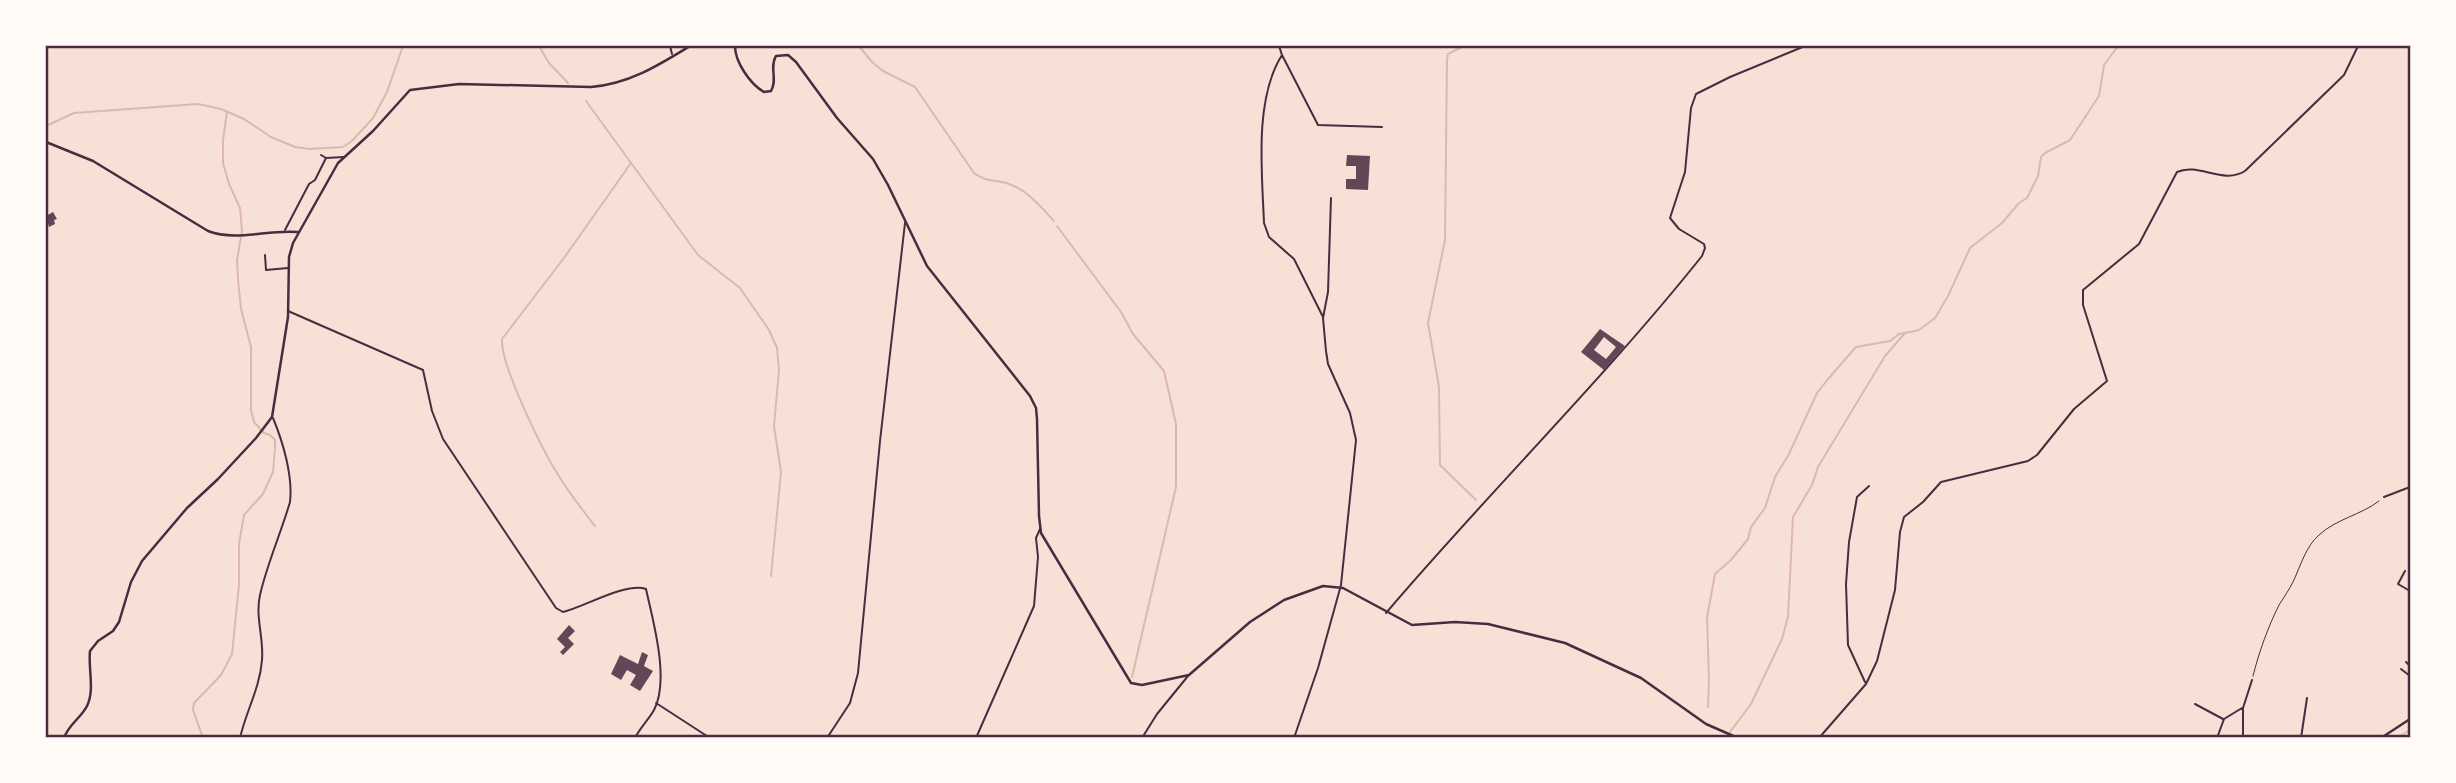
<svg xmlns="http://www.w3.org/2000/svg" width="2456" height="783" font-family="'Fira Sans',sans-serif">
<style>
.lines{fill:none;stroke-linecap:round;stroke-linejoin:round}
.stream{stroke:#dcb8b0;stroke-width:2}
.building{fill:#644757;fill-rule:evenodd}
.path{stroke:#4a2c40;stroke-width:1}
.minor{stroke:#4a2c40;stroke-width:2}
.tertiary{stroke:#4a2c40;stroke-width:2.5}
.secondary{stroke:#4a2c40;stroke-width:2.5}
.neatline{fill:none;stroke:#4a2c40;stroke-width:2.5}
</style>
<rect width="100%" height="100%" fill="#f7e1d7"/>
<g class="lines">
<!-- stream -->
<path class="stream" d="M539,46L549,63L568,83
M859,46L872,62L883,71L915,87L974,173C984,181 994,180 1006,183C1027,189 1040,206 1054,221
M1464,46L1448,54L1447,60L1445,240L1428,323L1439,387L1440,465L1476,500
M586,101L698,255L740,288L769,330L777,348L779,370L774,426L781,472L771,576
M46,126L74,113L198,104L221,109L244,119L271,137L295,147L309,149L343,147L352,141L373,118L387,92L403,46
M1057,226L1121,312L1133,334L1164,371L1176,424V487L1132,677
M595,526C582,509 568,492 557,473C542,449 500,364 502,339L564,258L631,163
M1708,707L1709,679L1707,618L1715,574L1731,560L1748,539L1751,527L1765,508L1775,477L1789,454L1817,393L1828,379L1856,347L1890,341L1899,334L1905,333
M1730,732L1751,704L1782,639L1788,617L1793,517L1812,485L1818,467L1885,356L1905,333L1919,330L1935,318L1948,296L1970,248L2002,223L2019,203L2027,198L2038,176L2041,157L2045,153L2070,140L2099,96L2104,65L2118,46
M203,738L193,710L194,703L221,675L232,654L239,585V544L244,515L263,494L273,472L275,448V440L270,435L264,433L254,422L251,410V347L241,309L238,279L237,260L242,231L240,208L229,184L223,163V140L227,112
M1727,738V737
M2397,738L2410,730"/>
</g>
<!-- building -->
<path class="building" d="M1347,155L1370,156L1368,190L1346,189V179H1356V166H1346Z
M53,212L57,219L54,220L55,224L49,227L46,216Z
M1600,329L1625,346L1604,370L1581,352ZM1604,337L1616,347L1606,359L1594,350Z
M569,625L575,631L568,638L574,644L563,655L560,652L565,647L557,639Z
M642,652L648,655L644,666L653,671L640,691L630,685L636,675L627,670L621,680L611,674L620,655L638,664Z"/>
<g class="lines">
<!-- path -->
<path class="path" d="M2253,676C2259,652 2268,627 2279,605C2284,597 2289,590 2293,582C2300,567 2306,546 2319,535C2336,519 2361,515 2379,501"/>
<!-- minor -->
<path class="minor" d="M670,46L672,54
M1279,46L1282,55L1318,125L1382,127
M1282,55C1254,99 1262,172 1264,223L1269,237L1294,259L1323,317
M321,155L326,158L344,157
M285,230L309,184L315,180L326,158
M265,255L266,270L288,268
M288,311L423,370L432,411L443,439L556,608L563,612C584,607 626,582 646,589C653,621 670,680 654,710C649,719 640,728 635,738
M2384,497L2410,487
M2405,571L2398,584L2410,591
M1386,613C1489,492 1603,380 1702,256L1705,248L1704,244L1679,229L1670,218L1685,172L1691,108L1696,94L1730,77L1805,46
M2406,662L2410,666
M2401,669L2410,676
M1865,682L1848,645L1846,584L1849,542L1857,497L1869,486
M656,703L710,738
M2195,704L2223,719
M240,738C246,711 260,688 262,660C264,638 255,617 260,595C267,564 281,533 290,502C293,476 283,442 273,418
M827,738L850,703L858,673L880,441L905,223
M976,738L1034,606L1038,557L1036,538L1040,529
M1142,738L1157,714L1188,676
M1294,738L1318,668L1341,585L1356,440L1350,413L1328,364L1326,351L1323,318L1328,292L1331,198
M1819,738L1866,684L1877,661L1895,590L1900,532L1904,517L1923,502L1941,482L2028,461L2037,455L2074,409L2107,381L2083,305V290L2139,244L2177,172C2198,162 2223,185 2245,171L2344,75L2358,46
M2217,738L2224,719L2242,708
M2243,738V708L2252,680
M2301,738L2307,698"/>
<!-- tertiary -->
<path class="tertiary" d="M735,46C735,62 750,84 764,92L771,91C778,80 769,67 776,56L788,55L796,62L837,118L873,159L888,185L927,266L1030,396L1036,408L1037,419L1039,516L1041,533L1131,683L1142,685L1189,675L1250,622L1284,600L1323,586L1343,588L1412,625L1455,622L1488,624L1565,643L1641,678L1706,724L1738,738
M46,142L93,161L208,231C237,242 268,229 298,232
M2381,738L2410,719"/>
<!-- secondary -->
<path class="secondary" d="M64,738C68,725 81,718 87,706C95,690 88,669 90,651L98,641L113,631L119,622L131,582L142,561L187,508L218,479L256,438L272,417L288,317L289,257L293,243L338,163L373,131L410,90L459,84L591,87C629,84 659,65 690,46"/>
</g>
<!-- border -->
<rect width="2456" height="783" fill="none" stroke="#fffaf5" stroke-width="94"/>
<rect x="47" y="47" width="2362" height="689" class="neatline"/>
</svg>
